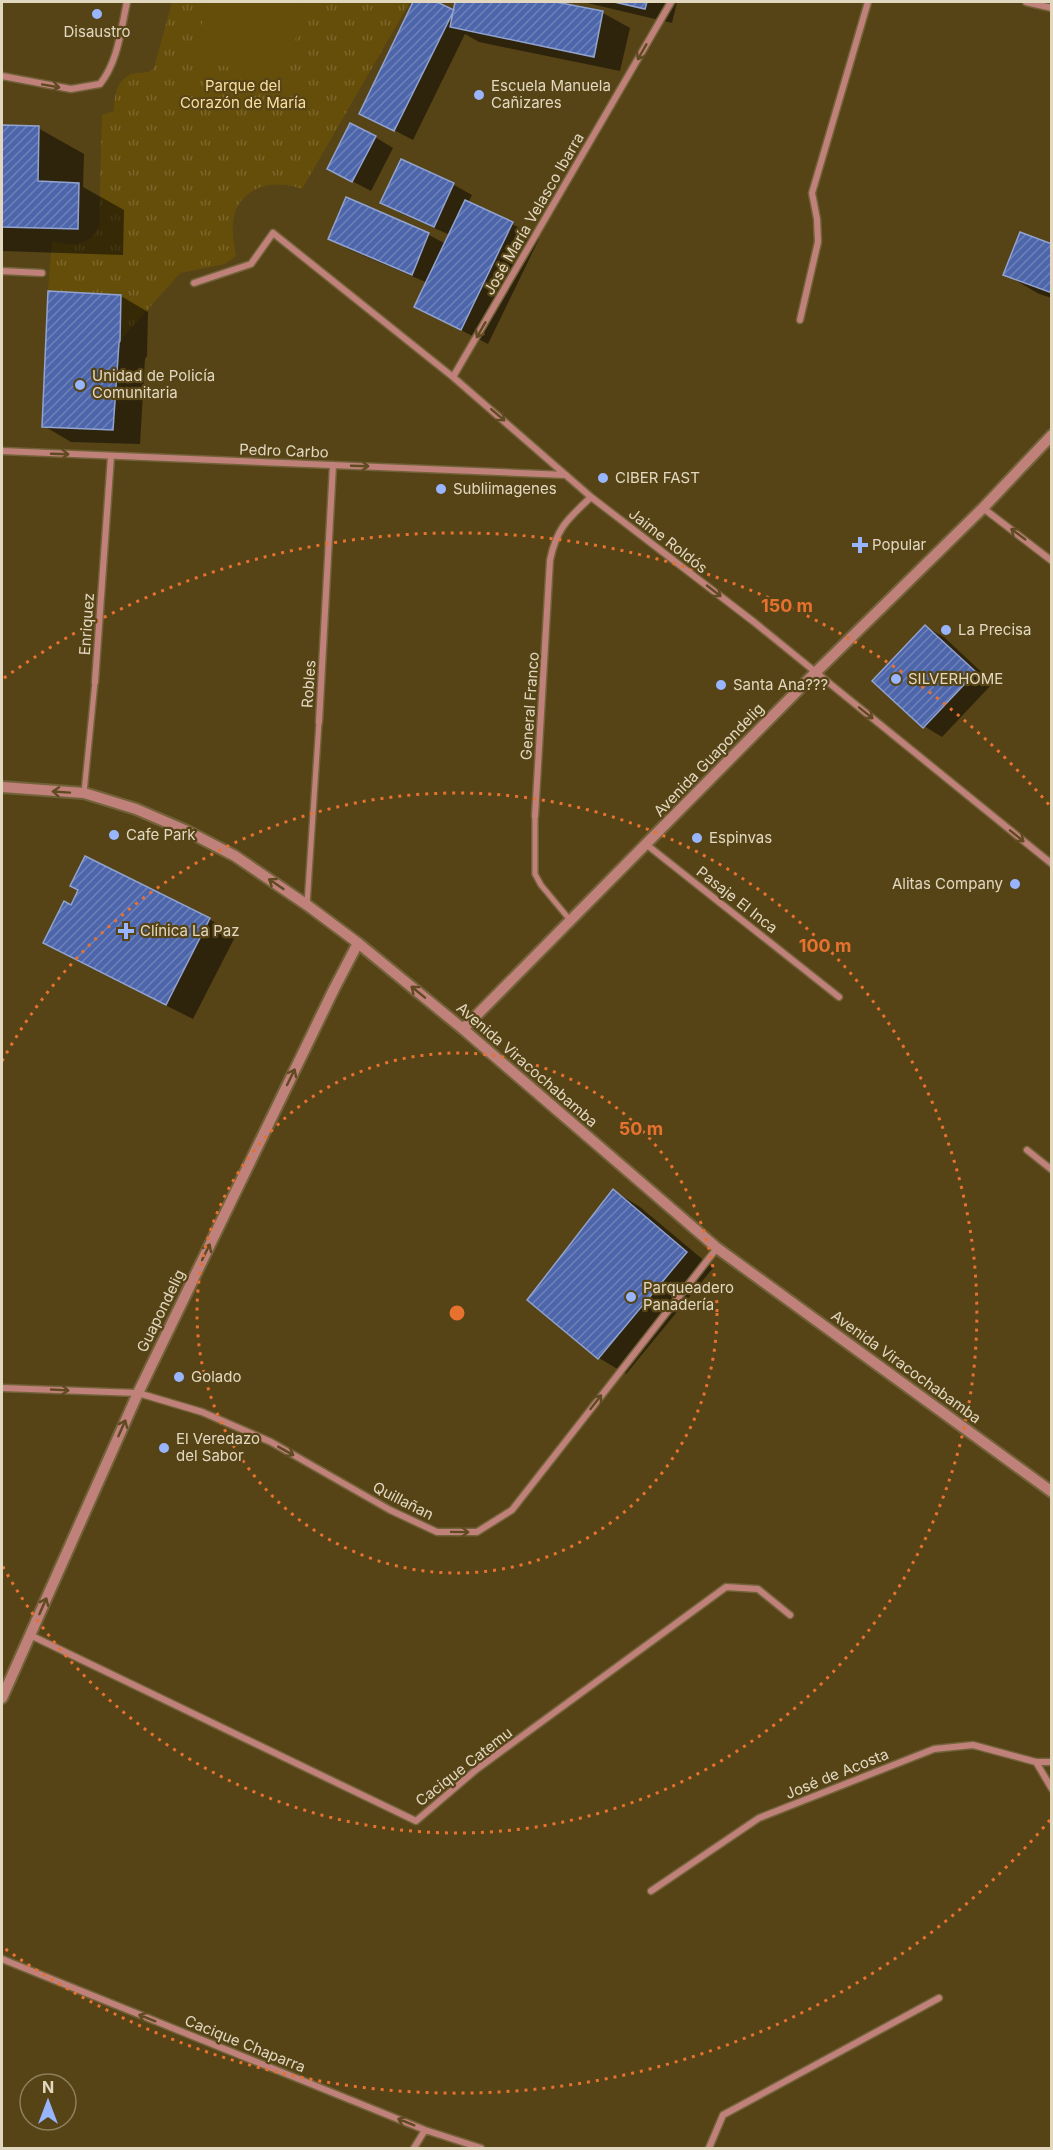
<svg xmlns="http://www.w3.org/2000/svg" width="1053" height="2150" font-family="Inter,sans-serif">
<style>
.grass{fill:url(#grass-tufts)}
.garden{fill:#654e0a}
.shadow{fill:#0007}
.building{fill:url(#building-hatch);stroke:#92a3cf;stroke-width:1.5}
.lines{fill:none;stroke-linecap:round;stroke-linejoin:round}
.pedestrian-casing{stroke:#726239;stroke-width:8}
.minor-casing{stroke:#726239;stroke-width:9}
.tertiary-casing{stroke:#726239;stroke-width:14}
.pedestrian{stroke:#bf8179;stroke-width:5}
.minor{stroke:#bf8179;stroke-width:6}
.tertiary{stroke:#bf8179;stroke-width:10}
.oneway{stroke:#604a21}
.ring{fill:none;stroke:#e77230;stroke-width:3;stroke-dasharray:3 6}
.poi-dot{fill:#99b5fd;stroke:#564417;stroke-width:2}
.labels{text-anchor:middle;stroke-width:4.5;stroke-linejoin:round;paint-order:stroke}
.poi-label{font-size:15px;fill:#e2d8c0;stroke:#564417;text-anchor:start}
.park-label{font-size:15px;fill:#fadfa0;stroke:#564417}
.street-label{font-size:15px;fill:#e2d8c0;stroke:#564417}
.centre{fill:#e77230;stroke:#564417;stroke-width:3}
.ring-label{font-size:18px;text-anchor:middle;font-weight:bold;fill:#e77230;stroke:#564417;stroke-width:4.5;stroke-linejoin:round;paint-order:stroke}
</style>
<defs>
<pattern id="grass-tufts" width="24" height="20" patternUnits="userSpaceOnUse" patternTransform="scale(1.5)"><rect width="24" height="20" fill="#654e0a"/><path d="M3 7l-1-3M5 7V3M7 7l1-3M15 17l-1-3M17 17v-4M19 17l1-3" fill="none" stroke="#7b672c"/></pattern>
<pattern id="building-hatch" width="6" height="6" patternUnits="userSpaceOnUse" patternTransform="scale(1.5)"><rect width="6" height="6" fill="#4d66ab"/><path d="M-1 1l2-2M0 6l6-6M5 7l2-2" fill="none" stroke="#6f82b8"/></pattern>
</defs>
<rect width="100%" height="100%" fill="#564417"/>
<!-- grass -->
<path class="grass" d="M172,2H410L302,189C273,178 236,187 233,223C232,233 234,245 236,256L225,264L180,273L120,341L121,295L48,291L52,241C74,245 87,248 99,227L102,115L114,111C114,95 117,76 137,73C145,72 148,74 154,68Z"/>
<!-- garden -->
<path class="garden" d="M207,2H304L286,80L194,59Z"/>
<!-- shadow -->
<path class="shadow" d="M415,2H433L455,12L457,2H549L603,13L630,28L620,71L479,42L465,34L413,140L361,113Z
M583,2H677L672,23Z
M2,127L38,128L84,154L83,187L124,210L123,255L2,251Z
M375,137L393,148L371,191L329,169Z
M401,161L454,185L472,195L468,203L512,224L539,239L488,344L416,307L428,283L348,249L330,238L347,199L429,235L446,244L450,235L400,213L382,202Z
M1052,246V298L1039,294L1005,274Z
M49,292L121,296L148,312L147,356L145,359L140,444L71,442L44,426Z
M926,627L944,637L993,683L942,737L924,726Z
M80,890L209,919L236,935L193,1019L71,958L45,943L71,907Z
M614,1191L640,1207L713,1268L626,1374L599,1358L529,1300Z"/>
<!-- building -->
<path class="building" d="M413,2H437L454,10L394,131L359,114Z
M455,2H556L603,11L594,57L450,27Z
M614,2H647L645,9Z
M350,123L376,136L352,182L327,169Z
M2,125L39,126L38,181L79,183L78,229L2,227Z
M401,159L454,183L434,227L380,203Z
M346,197L429,233L412,275L328,239Z
M465,200L513,222L461,330L414,307Z
M1020,232L1052,244V293L1003,275Z
M48,291L121,295L120,341L119,343L113,430L42,427Z
M925,625L976,672L923,728L872,681Z
M85,856L210,918L166,1005L43,943L64,901L71,905L78,890L70,886Z
M613,1189L687,1252L598,1359L527,1300Z"/>
<g class="lines">
<!-- pedestrian casing -->
<g class="pedestrian-casing">
<path id="pedestrian" d="M84,793L95,682
M535,816V874L541,885L570,920
M307,905L319,722"/>
</g>
<!-- minor casing -->
<g class="minor-casing">
<path id="minor" d="M1026,2L1052,8
M2,76L71,89L100,84C118,62 121,29 127,2
M2,271L42,273
M194,283L251,264L273,233L453,377L591,497L754,622L1052,864
M800,320L818,242L817,219L812,193L868,2
M453,377L671,2
M2,451L566,475
M983,508L1052,561
M95,682L111,456
M319,722L333,465
M535,816L550,560C557,527 568,519 591,497
M647,845L839,997
M1027,1150L1052,1170
M2,1388L138,1393L202,1412L271,1442L390,1510L437,1532H477L512,1510L717,1248
M30,1635L416,1821L477,1769L726,1587L758,1589L790,1615
M1036,1762L1052,1789
M651,1891L759,1818L934,1749L973,1745L1036,1762H1052
M2,1959L425,2130L481,2148
M414,2148L425,2130
M709,2148L723,2115L939,1998"/>
</g>
<!-- tertiary casing -->
<g class="tertiary-casing">
<path id="tertiary" d="M2,787L84,793L136,809L187,831L235,856L307,905L358,943L463,1029L717,1248L1052,1492
M463,1029L816,672L983,508L1052,435
M2,1698L138,1393L334,989L358,943"/>
</g>
<!-- pedestrian -->
<use href="#pedestrian" class="pedestrian"/>
<!-- minor -->
<use href="#minor" class="minor"/>
<!-- tertiary -->
<use href="#tertiary" class="tertiary"/>
</g>
<!-- one-way arrows -->
<defs><path id="oneway-shaft" d="M-6 0H5M1.5-3L5.5 0L1.5 3" fill="none" stroke-width="1.6" stroke-linecap="round" stroke-linejoin="round" transform="scale(1.5)"/></defs>
<g class="oneway">
<use href="#oneway-shaft" transform="translate(642 52) rotate(120)"/>
<use href="#oneway-shaft" transform="translate(51 86) rotate(10)"/>
<use href="#oneway-shaft" transform="translate(481 330) rotate(120)"/>
<use href="#oneway-shaft" transform="translate(498 415) rotate(41)"/>
<use href="#oneway-shaft" transform="translate(60 454) rotate(2)"/>
<use href="#oneway-shaft" transform="translate(360 466) rotate(2)"/>
<use href="#oneway-shaft" transform="translate(1018 534) rotate(-143)"/>
<use href="#oneway-shaft" transform="translate(714 591) rotate(38)"/>
<use href="#oneway-shaft" transform="translate(866 713) rotate(39)"/>
<use href="#oneway-shaft" transform="translate(61 792) rotate(-176)"/>
<use href="#oneway-shaft" transform="translate(1017 836) rotate(39)"/>
<use href="#oneway-shaft" transform="translate(276 884) rotate(-146)"/>
<use href="#oneway-shaft" transform="translate(418 992) rotate(-141)"/>
<use href="#oneway-shaft" transform="translate(291 1077) rotate(-64)"/>
<use href="#oneway-shaft" transform="translate(206 1252) rotate(-64)"/>
<use href="#oneway-shaft" transform="translate(60 1390) rotate(3)"/>
<use href="#oneway-shaft" transform="translate(596 1402) rotate(-52)"/>
<use href="#oneway-shaft" transform="translate(122 1428) rotate(-66)"/>
<use href="#oneway-shaft" transform="translate(286 1451) rotate(29)"/>
<use href="#oneway-shaft" transform="translate(460 1532) rotate(1)"/>
<use href="#oneway-shaft" transform="translate(43 1606) rotate(-66)"/>
<use href="#oneway-shaft" transform="translate(147 2018) rotate(-158)"/>
<use href="#oneway-shaft" transform="translate(406 2122) rotate(-158)"/>
</g>
<!-- distance rings -->
<g class="ring">
<circle cx="457" cy="1313" r="260"/>
<path d="M2 1061A520 520 0 1 1 2 1565"/>
<path d="M1050 1820A780 780 0 0 1 4 1948M4 678A780 780 0 0 1 1050 806"/>
</g>
<!-- markers -->
<g class="poi-dot">
<circle cx="97" cy="14" r="6"/>
<circle cx="479" cy="95" r="6"/>
<circle cx="80" cy="385" r="6"/>
<circle cx="603" cy="478" r="6"/>
<circle cx="441" cy="489" r="6"/>
<path d="M857 536h6v6h6v6h-6v6h-6v-6h-6v-6h6z"/>
<circle cx="946" cy="630" r="6"/>
<circle cx="896" cy="679" r="6"/>
<circle cx="721" cy="685" r="6"/>
<circle cx="114" cy="835" r="6"/>
<circle cx="697" cy="838" r="6"/>
<circle cx="1015" cy="884" r="6"/>
<path d="M123 922h6v6h6v6h-6v6h-6v-6h-6v-6h6z"/>
<circle cx="631" cy="1297" r="6"/>
<circle cx="179" cy="1377" r="6"/>
<circle cx="164" cy="1448" r="6"/>
</g>
<g class="labels">
<!-- poi labels -->
<g class="poi-label">
<text x="97" y="37" text-anchor="middle">Disaustro</text>
<text x="491" y="91">Escuela Manuela<tspan x="491" dy="17">Cañizares</tspan></text>
<text x="92" y="381">Unidad de Policía<tspan x="92" dy="17">Comunitaria</tspan></text>
<text x="615" y="483">CIBER FAST</text>
<text x="453" y="494">Subliimagenes</text>
<text x="872" y="550">Popular</text>
<text x="958" y="635">La Precisa</text>
<text x="908" y="684">SILVERHOME</text>
<text x="733" y="690">Santa Ana???</text>
<text x="126" y="840">Cafe Park</text>
<text x="709" y="843">Espinvas</text>
<text x="1003" y="889" text-anchor="end">Alitas Company</text>
<text x="140" y="936">Clínica La Paz</text>
<text x="643" y="1293">Parqueadero<tspan x="643" dy="17">Panadería</tspan></text>
<text x="191" y="1382">Golado</text>
<text x="176" y="1444">El Veredazo<tspan x="176" dy="17">del Sabor</tspan></text>
</g>
<!-- park labels -->
<g class="park-label">
<text x="243" y="91">Parque del<tspan x="243" dy="17">Corazón de María</tspan></text>
</g>
<!-- street labels -->
<g class="street-label">
<text transform="translate(534 214) rotate(-60)" y="5">José María Velasco Ibarra</text>
<text transform="translate(284 451) rotate(2)" y="5">Pedro Carbo</text>
<text transform="translate(668 541) rotate(38)" y="5">Jaime Roldós</text>
<text transform="translate(87 624) rotate(-86)" y="5">Enriquez</text>
<text transform="translate(309 684) rotate(-86)" y="5">Robles</text>
<text transform="translate(530 706) rotate(-86)" y="5">General Franco</text>
<text transform="translate(709 760) rotate(-46)" y="5">Avenida Guapondelig</text>
<text transform="translate(737 900) rotate(38)" y="5">Pasaje El Inca</text>
<text transform="translate(527 1065) rotate(41)" y="5">Avenida Viracochabamba</text>
<text transform="translate(161 1311) rotate(-64)" y="5">Guapondelig</text>
<text transform="translate(906 1367) rotate(36)" y="5">Avenida Viracochabamba</text>
<text transform="translate(403 1501) rotate(27)" y="5">Quillañan</text>
<text transform="translate(464 1767) rotate(-38)" y="5">Cacique Catemu</text>
<text transform="translate(837 1774) rotate(-22)" y="5">José de Acosta</text>
<text transform="translate(245 2044) rotate(22)" y="5">Cacique Chaparra</text>
</g>
</g>
<circle cx="457" cy="1313" r="9" class="centre"/>
<g class="ring-label">
<text x="787" y="612">150 m</text>
<text x="825" y="952">100 m</text>
<text x="641" y="1135">50 m</text>
</g>
<!-- border -->
<rect width="1053" height="2150" fill="none" stroke="#e2d8c0" stroke-width="6"/>
<!-- north arrow -->
<g transform="translate(48 2102)"><circle r="28" fill="#564417" stroke="#8e7f5b" stroke-width="1.5"/>
<path d="M0-4.5L10 22L0 15L-10 22Z" fill="#99b5fd"/>
<text y="-9" font-size="16" font-weight="bold" text-anchor="middle" fill="#e2d8c0">N</text>
</g>
</svg>
